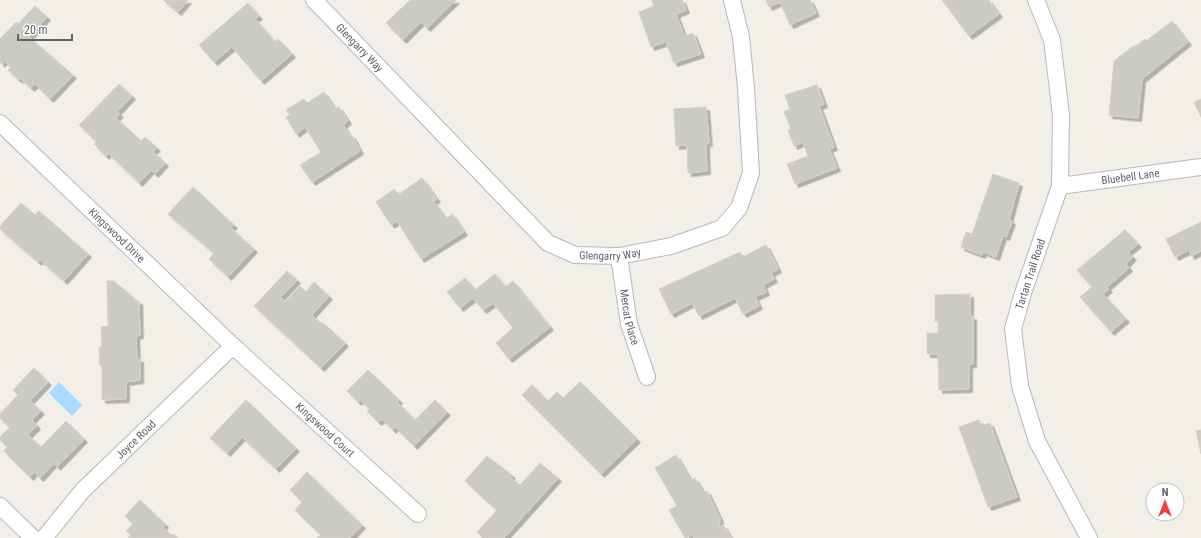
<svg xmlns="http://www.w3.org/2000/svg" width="1201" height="538" font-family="'Roboto Condensed',sans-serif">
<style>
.water{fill:#aadaff}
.building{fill:#cccac5;stroke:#d6d1c6;filter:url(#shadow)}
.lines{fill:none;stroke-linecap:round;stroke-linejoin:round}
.street-casing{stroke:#b5b8bc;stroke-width:18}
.street{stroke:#fff;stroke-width:16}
.labels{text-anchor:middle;stroke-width:3.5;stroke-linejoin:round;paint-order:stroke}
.street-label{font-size:11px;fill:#5f6368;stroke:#fff}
</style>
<defs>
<filter id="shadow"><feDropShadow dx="3.5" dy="3.5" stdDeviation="0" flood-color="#0004"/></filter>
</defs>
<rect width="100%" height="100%" fill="#f1efe8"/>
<!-- water -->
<path class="water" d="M59,382L82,405L72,416L49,393Z"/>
<!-- building -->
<path class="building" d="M163,0H188L178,12Z
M410,0H456L427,28L421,22L403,40L386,23Z
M652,0H682L686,10L676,14L684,36L693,33L701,54L674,63L666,42L651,47L639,12L654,6Z
M766,0H810L816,13L790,25L780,2L769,7Z
M942,0H989L999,14L969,36Z
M248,3L259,16L255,19L275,42L278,39L292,54L261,81L232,47L214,62L199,45Z
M35,6L47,17L29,37L73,75L50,99L35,84L31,88L20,78L19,80L8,70L11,67L4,61L1,64L0,62V39L16,22L18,24Z
M1172,21L1188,42L1142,79L1138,118L1109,115L1114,61L1133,46L1134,47L1145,39L1146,41Z
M119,84L132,96L117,112L120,114L116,118L141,141L145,137L157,148L153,151L165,163L155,174L151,170L139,183L108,153L106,156L94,144L97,142L79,125Z
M817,85L824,104L819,106L834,147L829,149L837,168L795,184L787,164L808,156L803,142L794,146L788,130L791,129L784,112L790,109L785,95Z
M324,92L335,109L339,107L348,121L343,125L350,136L352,135L360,151L312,182L300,165L321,152L305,127L296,134L286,117L290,115L286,110L304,99L307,103Z
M1201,99V117L1194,102Z
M706,107L709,143H706V150L707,171L688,173L687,145L676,146L674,109Z
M993,174L1019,183L1009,220L1012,221L1006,237L1003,236L996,257L983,252L982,255L961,247L966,232L972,234Z
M422,178L437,199L433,201L446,219L452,214L464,232L421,259L397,221L391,225L376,202L394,189L398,195Z
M193,187L234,225L231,228L254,249L228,277L209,259L214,253L168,214Z
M21,203L35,215L39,211L88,254L64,281L40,260L38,262L0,229V226Z
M1201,222V251L1191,256L1189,250L1175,257L1166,239Z
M1125,230L1138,244L1128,252L1133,257L1126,264L1129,268L1107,287L1109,289L1103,294L1126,319L1111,332L1080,297L1092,287L1077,270Z
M766,245L778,269L771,273L774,279L763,285L766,292L755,297L759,306L743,314L735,298L699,316L692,303L671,314L659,289L740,252L743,257Z
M287,271L297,280L281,297L285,302L300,286L306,292L314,282L329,296L312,315L321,324L322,322L345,343L321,368L254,306Z
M495,274L505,287L513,281L550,327L509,359L496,343L513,328L493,303L483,310L473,298L460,308L447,292L465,278L475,290Z
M107,281H114L135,299V301H139L140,335L136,336L137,359H140V380L126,382V399L102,400V366H100L99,347H102L101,327L108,326Z
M970,294V317L973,316V364H969V389L939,390L938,354H927V333H938V321H935V295Z
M34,368L48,382L30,401L41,411L32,420L37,426L28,435L41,447L66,421L84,439L57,467L54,463L40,478L34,472L30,477L4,451L7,447L0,440V437L10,427L0,418V414L18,395L13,390Z
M368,370L399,400L397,402L415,420L435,400L447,412L414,446L395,427L393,430L382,419L378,422L367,411L370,409L360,400L358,402L347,391Z
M580,382L637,439L601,474L522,395L532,385L548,401L557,392L563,398Z
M246,400L296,448L276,469L242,437L227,453L210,438Z
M979,420L981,426L990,423L1017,497L988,507L959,427Z
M1201,430V454L1196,431Z
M676,455L691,481L695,478L704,494L707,491L720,519L719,527L723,525L731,538H694L693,535L685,538L669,510L677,506L655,468Z
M487,456L512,475L510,477L520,485L540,463L558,478L504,538H483L477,532L497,510L465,481Z
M307,472L362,525L350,538H317L321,535L295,510L302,502L290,490Z
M140,500L165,524L163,527L172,536L173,534L178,538H128L131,535L126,531L133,524L125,516Z"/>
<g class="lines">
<!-- street casing -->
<g class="street-casing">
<g id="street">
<path id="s1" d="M314,0L548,243L575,255L619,256L671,246L722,228L739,208L751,173L746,88L741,37L732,0"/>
<path d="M1036,0L1052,40L1061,115L1060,186L1023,293L1013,329L1020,386L1037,441L1089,538"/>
<path id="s2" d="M0,123L233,346L418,514"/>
<path id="s3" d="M1060,186L1201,167"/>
<path id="s4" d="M619,256L629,324L647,377"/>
<path d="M0,506L33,538"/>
<path id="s5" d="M44,538L83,490L233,346"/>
</g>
</g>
<!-- street -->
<use href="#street" class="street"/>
</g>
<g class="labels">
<!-- street labels -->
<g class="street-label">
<text dy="4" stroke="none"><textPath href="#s1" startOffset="66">Glengarry Way</textPath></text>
<text dy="4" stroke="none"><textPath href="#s3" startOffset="71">Bluebell Lane</textPath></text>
<text dy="4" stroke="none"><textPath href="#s2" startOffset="162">Kingswood Drive</textPath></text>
<text dy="4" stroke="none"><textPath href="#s1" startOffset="402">Glengarry Way</textPath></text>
<text transform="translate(1030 274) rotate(-72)" y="4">Tartan Trail Road</text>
<text dy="4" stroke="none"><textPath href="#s4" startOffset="62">Mercat Place</textPath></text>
<text dy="4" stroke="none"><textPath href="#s2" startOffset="447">Kingswood Court</textPath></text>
<text dy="4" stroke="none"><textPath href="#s5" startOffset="135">Joyce Road</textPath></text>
</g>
</g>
<!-- north arrow -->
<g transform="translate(1165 502)"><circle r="19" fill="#ffffff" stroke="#bfc1c3"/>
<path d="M0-3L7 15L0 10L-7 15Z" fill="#ea4335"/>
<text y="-6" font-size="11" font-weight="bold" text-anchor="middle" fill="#5f6368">N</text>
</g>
<!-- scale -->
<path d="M18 34v6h54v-6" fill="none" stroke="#5f6368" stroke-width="2"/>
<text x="24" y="34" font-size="12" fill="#5f6368" stroke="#ffffff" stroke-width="3" paint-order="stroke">20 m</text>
</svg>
